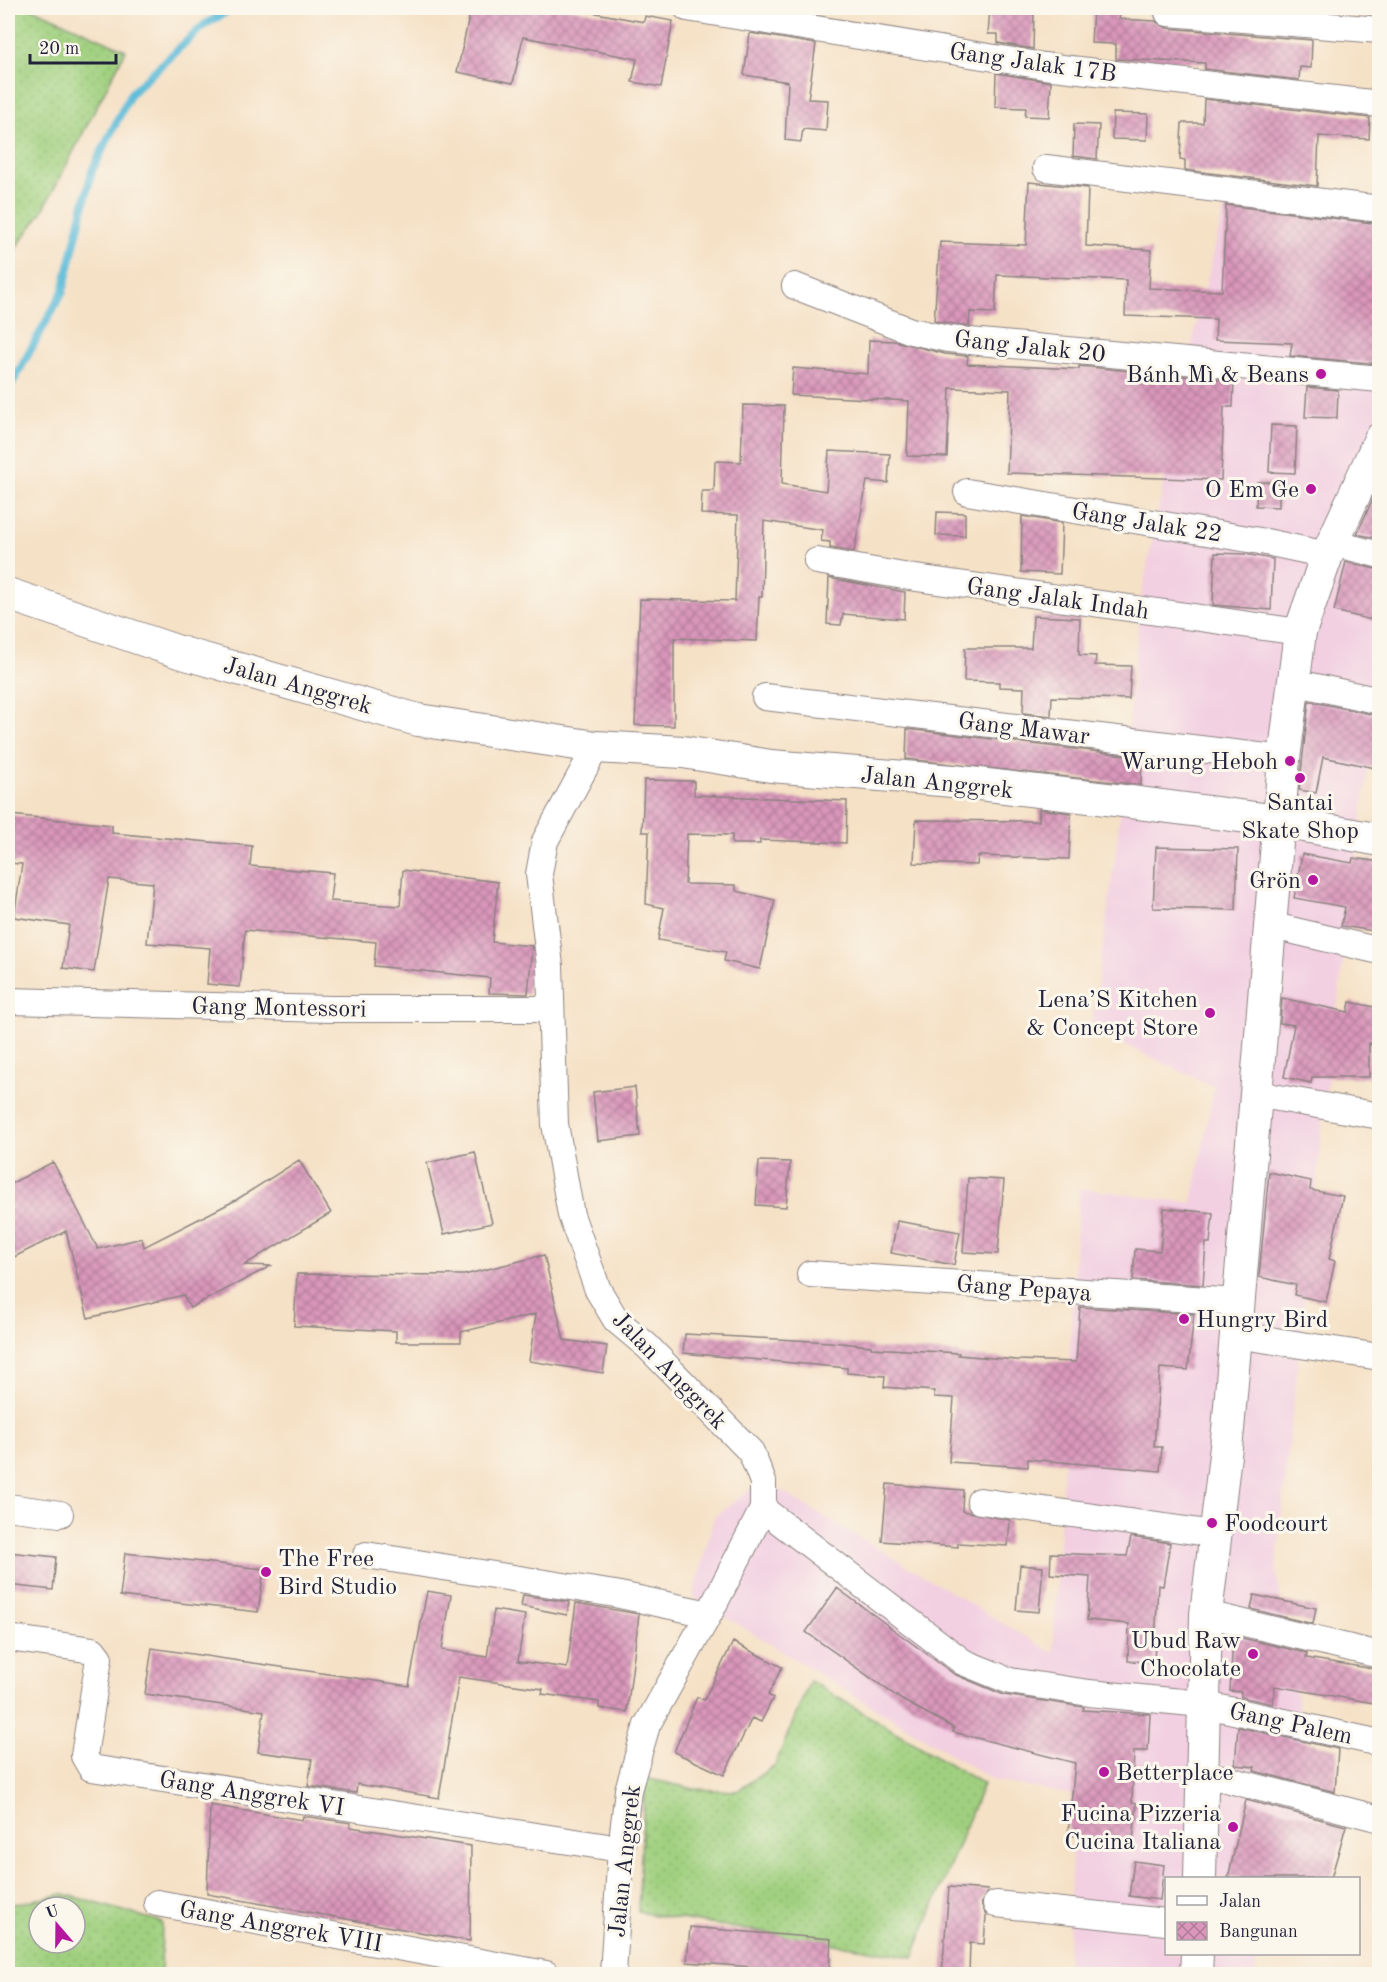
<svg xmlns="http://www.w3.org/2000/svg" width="1387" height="1982" font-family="'Old Standard TT',serif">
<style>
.built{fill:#f2cfe1}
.grass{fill:url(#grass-dots);stroke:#61795d;stroke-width:1.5;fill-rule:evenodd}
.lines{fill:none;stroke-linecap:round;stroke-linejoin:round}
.stream{stroke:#59bad8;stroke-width:8}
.building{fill:url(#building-cross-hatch)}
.minor-casing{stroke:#8c8280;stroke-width:28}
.tertiary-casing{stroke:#8c8280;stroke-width:34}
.minor{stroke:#fff;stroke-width:26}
.tertiary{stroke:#fff;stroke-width:32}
.poi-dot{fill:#b5179e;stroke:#fbf7ec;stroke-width:2}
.labels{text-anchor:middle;stroke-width:6;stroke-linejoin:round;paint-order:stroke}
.street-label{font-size:24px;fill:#22223b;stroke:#fbf7ec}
.poi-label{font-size:24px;fill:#22223b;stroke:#fbf7ec;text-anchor:end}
</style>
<defs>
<pattern id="grass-dots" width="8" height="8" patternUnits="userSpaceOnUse" patternTransform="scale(1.5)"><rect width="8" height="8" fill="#a0d07f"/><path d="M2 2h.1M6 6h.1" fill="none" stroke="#8ab26f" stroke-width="1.8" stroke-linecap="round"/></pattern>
<pattern id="building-cross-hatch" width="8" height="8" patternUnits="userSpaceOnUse" patternTransform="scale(1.5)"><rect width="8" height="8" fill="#da97bb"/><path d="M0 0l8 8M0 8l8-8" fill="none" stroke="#b07b99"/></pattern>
</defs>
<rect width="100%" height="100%" fill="#fbf7ec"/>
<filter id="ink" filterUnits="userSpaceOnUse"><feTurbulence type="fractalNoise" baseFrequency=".0167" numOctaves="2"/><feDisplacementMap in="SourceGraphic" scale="12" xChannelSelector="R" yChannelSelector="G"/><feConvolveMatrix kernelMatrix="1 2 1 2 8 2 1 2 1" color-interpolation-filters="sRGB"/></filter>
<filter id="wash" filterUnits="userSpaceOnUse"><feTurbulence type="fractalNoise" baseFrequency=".008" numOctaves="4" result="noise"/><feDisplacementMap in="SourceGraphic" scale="24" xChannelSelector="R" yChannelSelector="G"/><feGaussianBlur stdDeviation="1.35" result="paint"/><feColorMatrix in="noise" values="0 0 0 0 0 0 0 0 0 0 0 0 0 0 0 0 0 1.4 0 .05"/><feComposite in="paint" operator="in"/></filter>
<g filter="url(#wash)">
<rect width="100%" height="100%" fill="#f5e1c6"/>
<!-- built -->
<path class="built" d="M1379,175V683L1324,1109L1276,1571L1317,1819L1278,1872L1276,1878H1166V1954H1258L1255,1974H1067L1074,1795L995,1781L693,1597L714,1517L763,1480L1053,1653L1079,1188L1192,1203L1214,1087L1091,1029L1116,851L1141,597L1188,360L1226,200L1374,197Z"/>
<!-- grass -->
<path class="grass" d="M8,8H32L126,50L42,212L8,259Z
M810,1681L983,1784L913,1957L638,1912L645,1778L694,1789L737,1791L775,1765Z
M64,1894L162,1922L161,1974H8V1905ZM39,1907H75V1943H39Z"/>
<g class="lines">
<!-- stream -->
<path class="stream" d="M8,391L63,291L92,171L131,93L204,25L233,8"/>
</g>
<g id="blocks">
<!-- building -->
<path class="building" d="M471,8H570L644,22L645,16L673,21L661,87L632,82L637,59L523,37L513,83L457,72Z
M1093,8H1120L1119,19L1155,21L1167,28L1312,40L1311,68L1300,67L1299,80L1205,69V63L1116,59V44L1091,43Z
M990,9L1034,11L1033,49L998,43V34H988Z
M750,33L816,44L808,99L828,100L826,131L803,129L801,142L785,140L788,82L744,75Z
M996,73L1051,82L1049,117L1025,116L1026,108L995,107Z
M1204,99L1370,118L1369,139L1319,136L1317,186L1185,170V160L1180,159L1182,123H1203Z
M1113,113L1148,114L1147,140L1112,139Z
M1074,124L1099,125L1097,159L1073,156Z
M1029,182L1088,188L1086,246L1151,250L1149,288L1222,291L1226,205L1380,224V364L1290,356L1292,343L1215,340L1216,319L1125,316L1126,280L997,275L995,313L970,312L969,326L934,321L940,242L1026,245Z
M869,340L895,341L945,354L968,356L967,364L1079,369V366L1234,381L1233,407H1224L1221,480L1007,473L1010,390L950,388L947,457L907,456L909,401L791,395L793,368L868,374Z
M1307,387L1338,390L1337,418L1305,417Z
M743,405L784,406L782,484L826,491L829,451L890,454L888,483L867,481L854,552L830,548V542L821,541L823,530L764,521L762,597H759L757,641L674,638V726L635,725L640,599L735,601L738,515L701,514L702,491H714L715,461L741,462Z
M1271,425L1297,426L1295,473L1269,472Z
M1257,482H1279V507L1256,506Z
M1380,483V539L1357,534Z
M937,512L965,513V536L936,535Z
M1022,516L1062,523L1060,574L1021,572Z
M1215,553L1245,554L1273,559L1271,610L1213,605Z
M1346,562L1380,570V622L1334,611Z
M829,578L905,592L904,619L843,614L841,625L827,624Z
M1033,616L1080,618L1079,655L1096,656L1095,665L1131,666L1129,699L1052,697L1051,716L1023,713L1024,688L999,687V682L964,681L965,648H1031Z
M1309,701L1380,716V769L1323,757L1316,793L1299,790Z
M907,729L1142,757L1141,785L906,759Z
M644,780L694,781V795L847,801L846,843L760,840V844H732V835L687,834L685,884L736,885V891L775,900L760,969L724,961L726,952L658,940L664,908L646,904L649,832H642Z
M1039,809L1071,813L1069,859L978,856L977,865L914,863L916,820L1039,821Z
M10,815L112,825V833L252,846L250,866L333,873L330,901L400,906L403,870L498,882L492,942L532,946L528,994L489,993L490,978L374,966L376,942L245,930L240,987L207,984L210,948L147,943L153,883L109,879L94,972L63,968L69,925L14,917L22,864L8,863Z
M1156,847L1238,849L1236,910L1153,908Z
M1302,854L1352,863L1353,858L1380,862V932L1341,926L1345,907L1294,898Z
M1282,998L1348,1012L1350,1002L1380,1008V1046L1369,1043V1077H1312L1311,1083L1284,1077L1294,1025L1280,1023Z
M635,1087L640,1136L598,1141L593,1092Z
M475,1152L492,1223L444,1234L427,1163Z
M299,1160L331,1213L244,1265L271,1266L190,1308L183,1295L88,1318L66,1231L8,1260V1185L53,1162L98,1249L142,1238L144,1247L236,1200Z
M759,1161L790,1162L786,1207L756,1205Z
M1269,1172L1311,1181L1310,1190L1343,1196L1329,1259L1335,1261L1326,1302L1294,1295L1296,1285L1259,1277Z
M968,1178L1004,1180L998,1254L963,1252Z
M1164,1208L1213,1213L1210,1243H1206L1203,1285L1133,1280L1135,1249L1160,1251Z
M897,1221L960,1232L954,1265L891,1253Z
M544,1255L564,1340L607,1346L603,1373L529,1361L536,1314L461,1332V1342H396V1331L294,1326L297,1274L464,1275Z
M1080,1307L1194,1314L1188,1370L1160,1368L1154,1447H1162L1160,1471L1028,1459V1467L949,1462L954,1398L934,1397V1391L884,1387L885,1376L847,1373V1368L683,1353L685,1334L830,1342L871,1346V1348L959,1353L958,1355L1017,1360L1076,1362Z
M887,1484L963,1490L962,1511L1010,1520L1008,1546L958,1543V1547L882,1541Z
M1131,1537L1170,1543L1163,1586L1158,1585L1154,1662L1128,1661L1129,1624L1087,1620L1090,1577L1050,1574L1051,1553L1127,1556Z
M8,1552L56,1557L53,1590L8,1585Z
M125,1553L264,1569L258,1612L120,1596Z
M1020,1565L1043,1567L1039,1612L1016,1610Z
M837,1588L954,1674L1004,1695L1084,1707L1083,1710L1150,1714L1148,1751H1134L1132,1802L1137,1803L1133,1841L1068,1835L1075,1763L953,1732L954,1728L902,1700L806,1632Z
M427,1591L451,1595L442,1650L487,1657L494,1610L525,1615L518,1661L567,1668L576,1603L639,1614L627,1712L599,1708V1702L542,1694L543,1689L459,1677L439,1798L357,1784L356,1793L308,1786L312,1759L258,1752L264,1711L145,1694L152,1648L409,1686Z
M523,1595L569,1602L567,1615L521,1606Z
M1254,1595L1316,1608L1313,1624L1251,1609Z
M1233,1636L1307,1653L1306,1658L1380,1670V1704L1275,1686L1273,1704L1241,1697V1692L1230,1691Z
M733,1642L782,1667L768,1695L773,1698L761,1722L752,1718L724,1775L674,1752L697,1697L704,1700Z
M1238,1727L1338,1749L1335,1792L1254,1771L1255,1767L1235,1765Z
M1246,1800L1346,1826L1331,1878H1228Z
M210,1805L302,1820L303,1816L351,1823L350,1827L471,1846L470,1941L207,1894Z
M1134,1861L1164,1865L1160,1900L1129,1896Z
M949,1887L988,1890L981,1903L986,1915L984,1944L970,1943L969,1974H942Z
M690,1927L831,1939L829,1973L687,1962Z"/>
</g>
</g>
<g filter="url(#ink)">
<use href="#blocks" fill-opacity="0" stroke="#8c8280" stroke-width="1.5"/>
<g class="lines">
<!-- minor casing -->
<g class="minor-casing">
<path id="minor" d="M687,8L1044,66L1380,104
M1168,13L1380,30
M1046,168L1380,209
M795,286L911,331L948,339L1380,379
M967,492L1266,542L1327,555
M1333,543L1380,555
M817,561L909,577L1300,632
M1293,682L1380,701
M765,697L1284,759
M596,747L545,841L539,874L550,966L555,1124L571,1215L598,1290L616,1320L647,1346L751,1452L763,1482V1509L709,1614L647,1725L628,1790L621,1849L613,1974
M1269,925L1380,951
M8,1001L331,1009H551
M1256,1094L1380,1116
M810,1274L1238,1302
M1235,1335L1380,1357
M980,1501L1215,1534
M8,1507L60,1514
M763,1509L963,1662L1010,1681L1089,1693L1202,1704L1380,1743
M366,1555L615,1594L709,1614
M1206,1614L1380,1655
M8,1638L93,1650L99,1658L84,1756L91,1768L621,1849
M1202,1773L1380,1819
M157,1903L546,1974
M996,1904L1166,1922"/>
</g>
<!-- tertiary casing -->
<g class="tertiary-casing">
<path id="tertiary" d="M8,594L179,652L418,720L596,747L683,752L771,766L953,781L1115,800L1278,821L1380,840
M1200,1878L1206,1614L1228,1430L1284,759L1300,632L1327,555L1380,439
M1196,1974L1197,1954"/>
</g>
<!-- minor -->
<use href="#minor" class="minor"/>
<!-- tertiary -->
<use href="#tertiary" class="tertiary"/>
</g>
</g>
<!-- markers -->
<g class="poi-dot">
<circle cx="1321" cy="374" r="6"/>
<circle cx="1311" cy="489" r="6"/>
<circle cx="1290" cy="761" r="6"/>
<circle cx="1300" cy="778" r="6"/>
<circle cx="1313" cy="880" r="6"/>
<circle cx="1210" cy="1013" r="6"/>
<circle cx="1184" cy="1319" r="6"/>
<circle cx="1212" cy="1523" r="6"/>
<circle cx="266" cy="1572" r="6"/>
<circle cx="1253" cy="1654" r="6"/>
<circle cx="1104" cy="1772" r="6"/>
<circle cx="1233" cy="1827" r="6"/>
</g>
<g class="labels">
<!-- street labels -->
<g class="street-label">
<text transform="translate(1033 62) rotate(8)" y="8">Gang Jalak 17B</text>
<text transform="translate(1030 346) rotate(6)" y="8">Gang Jalak 20</text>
<text transform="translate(1147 522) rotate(9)" y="8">Gang Jalak 22</text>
<text transform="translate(1058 598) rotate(8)" y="8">Gang Jalak Indah</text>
<text transform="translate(298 685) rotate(16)" y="8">Jalan Anggrek</text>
<text transform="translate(1024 728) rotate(7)" y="8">Gang Mawar</text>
<text transform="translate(937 782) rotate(6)" y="8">Jalan Anggrek</text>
<text transform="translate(279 1007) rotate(1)" y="8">Gang Montessori</text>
<text transform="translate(1024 1288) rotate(4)" y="8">Gang Pepaya</text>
<text transform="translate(670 1370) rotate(46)" y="8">Jalan Anggrek</text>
<text transform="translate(1291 1723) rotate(12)" y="8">Gang Palem</text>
<text transform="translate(252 1793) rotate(9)" y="8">Gang Anggrek VI</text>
<text transform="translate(624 1861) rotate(-84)" y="8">Jalan Anggrek</text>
<text transform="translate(281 1926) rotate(10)" y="8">Gang Anggrek VIII</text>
</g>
<!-- poi labels -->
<g class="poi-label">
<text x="1309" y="382">Bánh Mì &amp; Beans</text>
<text x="1299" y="497">O Em Ge</text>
<text x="1278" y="769">Warung Heboh</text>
<text x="1300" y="810" text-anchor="middle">Santai<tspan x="1300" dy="28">Skate Shop</tspan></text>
<text x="1301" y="888">Grön</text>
<text x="1198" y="1007">Lena’S Kitchen<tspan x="1198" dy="28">&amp; Concept Store</tspan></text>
<text x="1196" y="1327" text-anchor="start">Hungry Bird</text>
<text x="1224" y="1531" text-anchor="start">Foodcourt</text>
<text x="278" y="1566" text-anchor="start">The Free<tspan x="278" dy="28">Bird Studio</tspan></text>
<text x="1241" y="1648">Ubud Raw<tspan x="1241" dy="28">Chocolate</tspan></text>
<text x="1116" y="1780" text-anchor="start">Betterplace</text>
<text x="1221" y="1821">Fucina Pizzeria<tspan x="1221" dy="28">Cucina Italiana</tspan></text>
</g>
</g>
<!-- margin -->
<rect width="1387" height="1982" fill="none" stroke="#fbf7ec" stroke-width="30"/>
<!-- legend -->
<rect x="1165" y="1877" width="195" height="78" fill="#fbf7ec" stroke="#a4a2a5" stroke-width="1.5"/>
<rect x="1177" y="1896" width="30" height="9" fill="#ffffff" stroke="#a4a2a5" stroke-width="1.5"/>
<text x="1219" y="1907" font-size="18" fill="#22223b">Jalan</text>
<rect x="1177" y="1922" width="30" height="18" fill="url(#building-cross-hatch)" stroke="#a4a2a5" stroke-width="1.5"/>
<text x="1219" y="1937" font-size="18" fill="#22223b">Bangunan</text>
<!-- north arrow -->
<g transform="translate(57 1925) rotate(340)"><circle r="28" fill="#fbf7ec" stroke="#a4a2a5" stroke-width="1.5"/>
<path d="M0-4.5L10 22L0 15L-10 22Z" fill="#b5179e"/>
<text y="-9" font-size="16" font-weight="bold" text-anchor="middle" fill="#22223b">U</text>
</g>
<!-- scale -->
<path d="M30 54v9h86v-9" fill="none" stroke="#22223b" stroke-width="3"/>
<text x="39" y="54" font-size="18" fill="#22223b" stroke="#fbf7ec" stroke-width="4.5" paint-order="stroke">20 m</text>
</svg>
